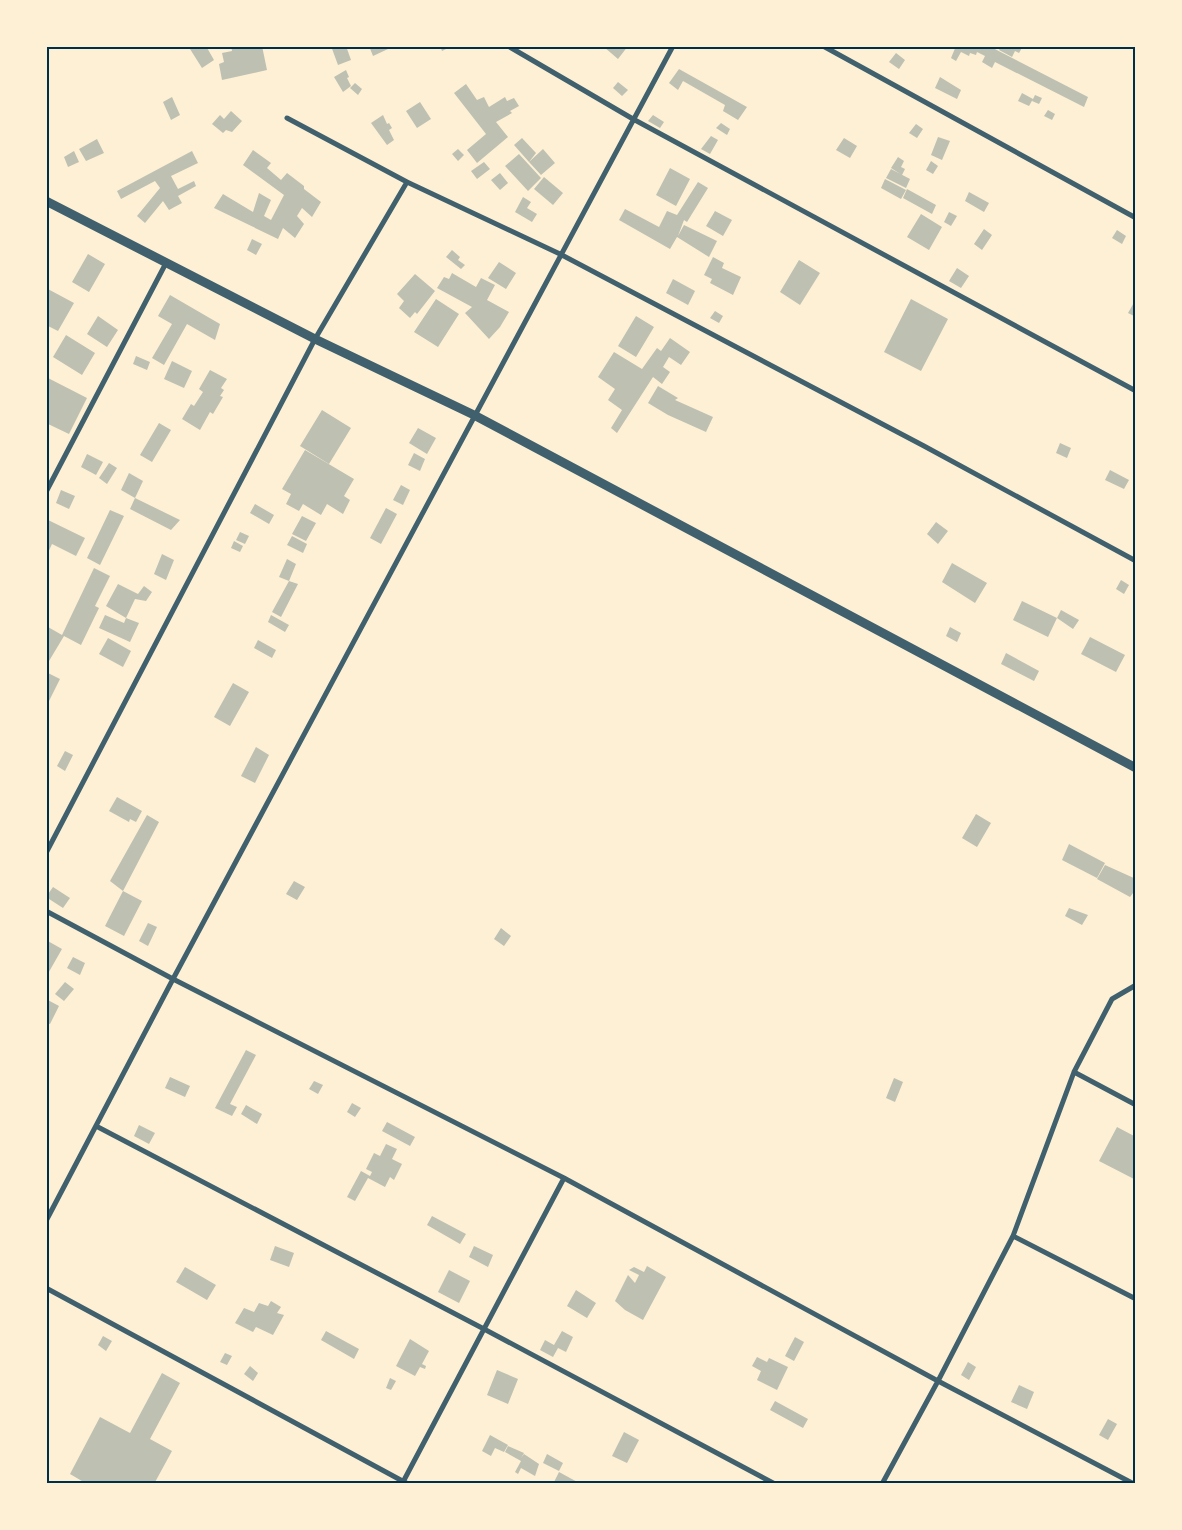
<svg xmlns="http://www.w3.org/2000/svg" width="1182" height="1530" font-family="Jost,sans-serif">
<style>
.building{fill:#bec0b2}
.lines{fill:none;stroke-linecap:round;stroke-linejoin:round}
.minor{stroke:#3f606c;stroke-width:5}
.tertiary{stroke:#3f606c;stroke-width:9}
.neatline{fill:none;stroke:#003049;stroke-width:2}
</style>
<rect width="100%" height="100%" fill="#fdf0d5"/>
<!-- building -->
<path class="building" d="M193,46H206L214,60L202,68L190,49Z
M231,46H262L267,70L222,80L219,64L224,62L222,53L232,51Z
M331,46H346L351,60L338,65Z
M369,46H387L388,49L373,56Z
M440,46H452L442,51Z
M605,46H628L618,59L604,47Z
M956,46H989L1088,97L1084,107L995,62L992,68L982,62L985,56L977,52L976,55L970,53L969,56L961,52L956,61L951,58Z
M1001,46H1023L1019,53L1015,51L1012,57L999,50Z
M896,53L905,60L899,69L889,62Z
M679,69L747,107L738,120L723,111L725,105L683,81L678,90L669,83Z
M346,70L349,77L347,78L351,86L343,92L334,77Z
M940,77L961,90L957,99L935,88Z
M618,82L628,90L622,96L613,88Z
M355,83L362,89L358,95L350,88Z
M466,84L477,100L484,97L489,107L505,97L507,101L514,98L519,106L510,111L512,113L496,122L508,137L477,163L467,150L486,134L454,93Z
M1022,93L1033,99L1029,106L1018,101Z
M1035,95L1042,98L1039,104L1032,101Z
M172,97L180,115L171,120L163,102Z
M420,102L431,119L417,128L406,111Z
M1048,110L1055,114L1052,120L1044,116Z
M231,111L242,121L232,132L226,130L223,133L212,124L220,115L224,119Z
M383,115L387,124L389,123L392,128L389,130L394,140L387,145L371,123Z
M653,115L664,122L660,128L648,121Z
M721,123L730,129L727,135L716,128Z
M916,124L923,129L917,138L909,133Z
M711,136L718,140L710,154L701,149Z
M938,137L950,141L942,160L931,155Z
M522,138L536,153L529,162L514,145Z
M844,138L857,146L850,158L836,150Z
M97,139L104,153L86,161L79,149Z
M458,149L464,155L458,161L452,154Z
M543,149L555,163L541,175L529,162Z
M253,150L271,163L267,168L281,180L287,173L304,186V189L321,202L312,217L302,208L297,216L304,224L295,238L283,228L278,239L214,208L223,194L253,212L259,193L271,200L264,216L271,220L284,195L243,165Z
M74,151L79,162L68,167L64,157Z
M192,151L198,163L171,176L178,189L194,181L196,186L178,196L182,203L169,210L163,201L145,223L137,216L160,188L155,181L121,199L117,191Z
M519,154L541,178L528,191L505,166Z
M898,157L904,161L901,167L905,169L902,175L891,168Z
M931,161L938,166L933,174L926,170Z
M484,162L490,169L477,179L471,171Z
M670,168L690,179L676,206L656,195Z
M891,169L910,179L906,188L886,178Z
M500,173L508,183L500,190L491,180Z
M544,177L563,193L553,205L534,189Z
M885,179L906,190L901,199L881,188Z
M698,182L708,188L687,222L684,220L678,236L684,225L717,241L709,257L677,237L670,249L619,220L625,209L659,227L667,211L677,215Z
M907,189L936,205L932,214L903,198Z
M969,192L989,203L984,212L965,201Z
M523,197L531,202L527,208L537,214L532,222L515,212Z
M715,211L732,220L723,236L706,226Z
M949,212L957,216L951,226L944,222Z
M921,214L942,227L929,250L907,237Z
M984,229L992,235L982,250L974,244Z
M1117,230L1126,236L1122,244L1112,238Z
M252,239L262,244L256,255L247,250Z
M452,250L460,257L458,260L465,265L461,269L446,257Z
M88,254L105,264L89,292L72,282Z
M713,257L724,263L722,268L741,277L733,295L710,283L712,279L704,275Z
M799,260L820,273L800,305L780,292Z
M499,262L516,273L506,289L488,278Z
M957,268L969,276L961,288L949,281Z
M452,273L476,287L481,278L495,285L487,300L509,312L500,327L489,339L465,313L472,307L437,288L444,277L449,279Z
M415,274L435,291L417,314L415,312L410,318L399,308L404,301L397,294Z
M673,279L695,291L688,305L666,293Z
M46,288L74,303L58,331L46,325Z
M170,295L220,324L215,340L187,324L164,365L152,358L172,324L158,316Z
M436,299L459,314L438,347L414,332Z
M911,299L948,319L921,371L884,352Z
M1136,299V317L1128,313Z
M715,311L723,316L719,323L710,318Z
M98,316L118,330L107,347L87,334Z
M636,316L654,327L636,357L618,346Z
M66,335L95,353L82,375L53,357Z
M670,338L690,352L681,365L669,357L663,367L670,372L662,384L653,377L617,433L611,428L622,410L608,400L615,389L598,377L614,352L642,369L657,348L661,351Z
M136,356L150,362L147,370L133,364Z
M172,361L192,371L184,388L164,379Z
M210,370L227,379L221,388L224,390L220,396L223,397L213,414L210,412L200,430L182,419L191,404L194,406L203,392L199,389Z
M48,378L87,398L69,434L46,423V381Z
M658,386L678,398L675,400L713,417L706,432L668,415L648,403Z
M322,410L351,428L329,464L300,446Z
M159,423L171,430L152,462L140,455Z
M418,428L436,438L427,454L409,443Z
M1060,443L1071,448L1067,458L1056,453Z
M305,450L354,479L344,496L350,500L343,514L327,504L321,515L303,504L299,511L286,504L291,494L282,489Z
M414,453L425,459L420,471L408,465Z
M87,454L103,462L96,475L81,467Z
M109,463L117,468L107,484L99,478Z
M1110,470L1129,480L1124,489L1105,480Z
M129,473L143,481L135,498L121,490Z
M401,485L410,490L403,505L393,500Z
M61,490L75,496L69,509L56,503Z
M135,498L180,520L171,530L130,509Z
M255,504L274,515L269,524L250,513Z
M386,508L397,514L381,544L370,538Z
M110,510L124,516L100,565L87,558Z
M302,516L316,523L306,541L292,534Z
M46,519L85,538L76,556L52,544L46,557Z
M936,522L948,531L938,544L927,534Z
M240,532L249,536L245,544L236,540Z
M292,536L307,544L303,553L287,545Z
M234,541L243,546L240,552L231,548Z
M162,554L174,560L166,580L154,574Z
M287,559L296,564L289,581L279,577Z
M952,563L987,583L975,603L942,582Z
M94,568L110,576L95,606L99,608L81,645L64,636L46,666V631L48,627L62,635Z
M1121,580L1129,585L1124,594L1116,589Z
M289,581L298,584L281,617L272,612Z
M118,584L138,594L144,586L152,592L146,601L135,599L126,618L106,606Z
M1022,601L1057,618L1048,637L1013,620Z
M1061,610L1079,620L1073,629L1057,618Z
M105,615L124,623L126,618L139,623L130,642L99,628Z
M271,615L289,625L285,632L268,622Z
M950,627L961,633L957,642L946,636Z
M1090,637L1125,655L1116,672L1081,654Z
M108,638L131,651L123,667L99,654Z
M258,640L276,650L272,658L254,648Z
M1006,653L1039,671L1034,681L1001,664Z
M46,672L60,679L46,707Z
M233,683L249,692L230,726L214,717Z
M256,747L269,755L255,783L241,776Z
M65,751L73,755L65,771L57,766Z
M117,797L142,811L136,822L130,819L129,822L109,811Z
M976,814L991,823L977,847L962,838Z
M147,815L159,822L123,891L110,881Z
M1069,844L1105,863L1097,878L1062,860Z
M1105,865L1136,879V889L1130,897L1097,879Z
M294,881L305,887L297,900L286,894Z
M53,887L70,898L63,908L46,897Z
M123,891L142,901L124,936L105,926Z
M1069,908L1088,915L1082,925L1065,916Z
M148,923L157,927L148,946L139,941Z
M501,928L511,936L504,946L494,939Z
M46,940L62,949L46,977Z
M73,957L85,963L80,975L67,968Z
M65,982L74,989L64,1001L55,994Z
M46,999L59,1006L50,1024L46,1023Z
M246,1050L256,1055L230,1104L237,1107L232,1116L215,1108Z
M170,1077L190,1086L185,1097L165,1088Z
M894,1078L903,1082L895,1102L886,1098Z
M314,1081L323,1085L318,1094L309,1089Z
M352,1103L361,1108L355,1117L347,1112Z
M246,1105L262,1114L257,1124L241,1114Z
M387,1122L415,1137L410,1146L382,1131Z
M139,1125L155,1133L149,1144L134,1136Z
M1117,1127L1136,1137V1175L1134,1179L1099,1161Z
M386,1144L397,1149L392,1159L402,1164L394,1180L390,1177L385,1187L368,1178L355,1201L347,1197L361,1171L370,1176L372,1172L366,1169L374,1153L380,1156Z
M432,1216L466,1234L460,1244L427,1225Z
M275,1246L294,1253L289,1267L270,1260Z
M474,1246L493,1255L488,1267L469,1257Z
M647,1266L666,1277L643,1320L625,1310L615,1301L628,1275L635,1283L639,1275L629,1270L634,1267L644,1272Z
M185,1267L216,1285L207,1300L176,1282Z
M449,1270L470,1281L459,1303L438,1292Z
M576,1290L596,1303L587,1318L567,1306Z
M271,1301L281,1307L277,1313L284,1315L273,1335L256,1327L253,1332L235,1323L244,1308L254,1312L259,1303L268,1306Z
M326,1331L359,1349L354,1359L321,1340Z
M562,1331L573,1337L566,1352L558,1348L553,1357L540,1350L545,1340L554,1345Z
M103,1336L112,1341L106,1351L98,1345Z
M795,1337L804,1342L794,1361L785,1356Z
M410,1339L429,1351L422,1364L426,1366L425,1369L420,1367L415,1376L396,1366Z
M225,1353L232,1356L227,1365L220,1362Z
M757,1357L767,1362L769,1358L788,1367L777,1390L757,1380L761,1371L752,1366Z
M968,1362L976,1367L969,1380L961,1375Z
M250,1366L258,1373L253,1381L244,1374Z
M497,1370L518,1379L508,1404L487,1395Z
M162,1373L180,1383L150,1439L172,1451L154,1484H87L70,1474L100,1417L130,1433Z
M390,1378L396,1381L391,1390L386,1388Z
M1019,1385L1034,1392L1027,1409L1011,1402Z
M775,1401L808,1419L803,1428L770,1410Z
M1108,1419L1117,1424L1108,1440L1099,1435Z
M624,1432L639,1440L627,1463L612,1456Z
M490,1435L508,1445L504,1452L495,1448L491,1456L482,1451Z
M508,1446L524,1453L521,1458L524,1454L539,1464L535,1476L521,1468L518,1474L515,1472L521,1461L505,1452Z
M547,1454L563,1463L559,1471L543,1463Z
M559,1472L581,1484H553Z"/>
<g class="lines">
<!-- minor -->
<path class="minor" d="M508,46L633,119L1136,391
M823,46L1136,218
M287,118L407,182L560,254L924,446L1136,561
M46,492L166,263
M46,853L315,339L407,182
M46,911L173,979L564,1178L938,1381L1134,1484
M1074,1072L1136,1105
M96,1126L484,1329L775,1484
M46,1221L173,979L673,46
M1013,1236L1136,1299
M46,1288L408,1484
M403,1482L564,1178
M882,1484L938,1381L1013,1236L1074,1072L1112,999L1136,985"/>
<!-- tertiary -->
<path class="tertiary" d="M46,201L315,339L474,415L1136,768"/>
</g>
<!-- border -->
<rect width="1182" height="1530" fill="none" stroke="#fdf0d5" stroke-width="95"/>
<rect x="48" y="48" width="1086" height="1434" class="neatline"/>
</svg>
